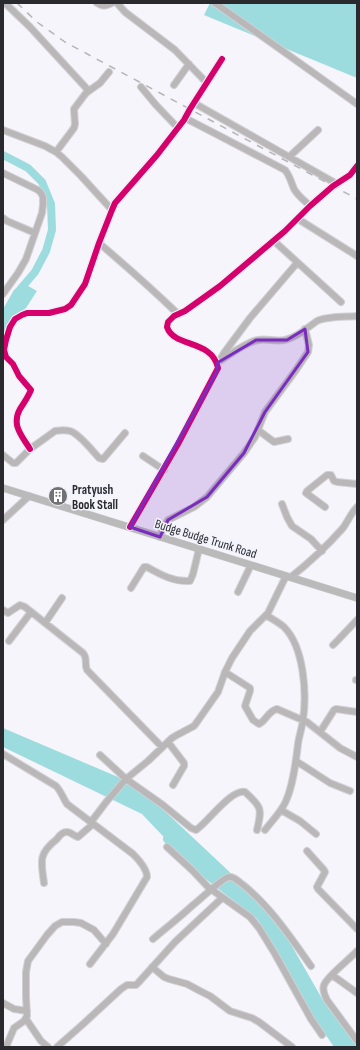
<svg xmlns="http://www.w3.org/2000/svg" width="360" height="1050" font-family="'Sofia Sans Condensed',sans-serif">
<style>
.water{fill:#9cdbde}
.lines{fill:none;stroke-linecap:round;stroke-linejoin:round}
.river{stroke:#9cdbde;stroke-width:8}
.minor-casing{stroke:#d1d1d5;stroke-width:8}
.major-casing{stroke:#d1d1d5;stroke-width:8}
.minor{stroke:#b9b7b8;stroke-width:6}
.major{stroke:#bababb;stroke-width:7}
.rail{stroke:#b5b5b8;stroke-width:1.5;stroke-dasharray:7 7;stroke-linecap:butt}
.cycleway-casing{stroke:#f3f3fd;stroke-width:8}
.cycleway{stroke:#d6006c;stroke-width:6}
.marked{fill:#7b2cbf;fill-opacity:0.2;stroke:#7b2cbf;stroke-width:3;stroke-linejoin:round}
.labels{text-anchor:middle;stroke-width:3;stroke-linejoin:round;paint-order:stroke}
.poi-label{font-size:13px;font-weight:bold;fill:#2a2a2e;stroke:#f3f3fd;text-anchor:start}
.street-label{font-size:13px;fill:#2a2a2e;stroke:#f3f3fd}
</style>
<rect width="100%" height="100%" fill="#f5f5fb"/>
<!-- water -->
<path class="water" d="M210,3H357V78L204,15Z
M23,285L28,286L37,291L26,308L14,317L3,335V309L14,290Z
M3,728L125,780L155,802L267,907L274,915L324,1002L357,1047H334L304,1003L257,919L198,873L142,814L3,747Z"/>
<g class="lines">
<!-- river -->
<path class="river" d="M3,155L28,168L42,182L51,204L52,230L46,251L35,272L17,293
M167,839L184,861"/>
<!-- minor casing -->
<g class="minor-casing">
<path id="minor" d="M5,3L30,27L88,90
M97,3C103,7 106,6 112,3
M117,3L125,12L175,50L206,82
M215,3L287,54L357,104
M174,85L189,64
M141,87L156,105L178,128
M194,103L337,184
M185,118L216,134L285,170C290,176 291,182 294,189C298,196 305,201 310,206
M3,130L45,146L56,152L62,157L81,176L112,210
M56,152L74,128L75,124L74,109L86,93L100,83L109,72
M289,157L318,130
M3,173L38,190L41,193L43,197V205L42,213L26,259L18,273L3,294
M3,218L7,221L35,233
M298,219L357,256
M274,241L341,302
M99,243C126,266 152,289 178,314
M220,360L224,353L250,318L297,263
M217,363C228,356 246,342 258,340C268,338 278,343 288,339C299,336 308,327 317,321C327,316 345,317 357,316
M258,430L274,442L288,439
M30,449C22,436 11,425 20,409C24,403 28,397 31,390L19,376L13,364L6,357L4,350L6,340L10,327L15,319L22,315L27,313H49L65,309L71,305L85,284L99,243L112,210L115,203L157,155L184,120L190,109L222,59
M3,455L13,463H16L30,449L55,431C61,430 69,429 74,433C81,437 93,451 99,458L103,459L125,433
M143,456L164,470
M282,504L287,517L292,526L311,539L322,551
M325,507L306,493L307,491L327,475H331L334,481L337,482L357,484
M3,520L29,496
M130,527L178,444L218,368C212,339 174,348 167,327L168,322L174,316L185,311L220,286L285,231L310,206L333,186L350,175L357,166
M160,537L163,528L168,520L194,507L207,497L244,453L255,437L265,412L296,370L308,352L309,345L305,329
M291,577C310,562 327,546 343,528C348,521 351,513 357,507
M131,588L144,567H147C161,575 174,582 190,581L193,574L199,549
M238,592L251,565
M3,610L8,613L20,605L25,607L83,653C88,658 84,664 87,670L162,747
M45,623L62,598
M9,641L31,612
M333,645L338,640L357,620
M225,672L250,688V691L245,706L253,720L259,724C266,721 268,711 277,709L307,722L340,748L357,757
M356,680H357
M320,732L334,710L336,709L357,712
M168,742L184,763V766L173,785
M3,754L56,786C61,791 63,798 67,804L133,854C138,859 147,869 147,877L113,934L90,964
M100,755L126,779L163,805L191,828L196,830C208,822 231,789 245,792C262,807 262,809 257,830
M296,761L330,783L350,791
M281,810L300,821L316,834
M91,822L107,801L126,779L148,761L172,738L177,735L194,726L197,722L218,692L225,672L232,658L250,631L268,613L286,576
M265,830C272,821 280,813 285,803C293,787 296,761 298,744C299,736 302,728 303,720C307,693 304,647 284,627C278,622 272,619 266,615
M167,847L193,871L208,887L250,917L259,928L275,954L311,1019L322,1035
M307,851L324,870L325,872L317,887L318,889L357,929
M44,883C41,861 38,854 57,839C59,836 63,832 67,832C71,832 74,836 78,837L93,824
M153,939C166,928 180,917 193,905C200,900 222,878 229,877C234,876 239,882 242,884C270,906 291,938 311,966
M357,951C350,959 327,976 324,985C322,990 325,996 327,1000L357,1041
M152,967L164,977L169,979L187,984L202,992L210,996L230,1011L252,1018L259,1022L292,1047
M332,975L357,993
M3,1003L14,1009L27,1011
M26,1019L41,1041L48,1047
M6,1047L14,1028L24,1021L27,1016L26,997V972L28,961L47,935L55,926L62,922H74L81,923L94,930L106,944
M57,1047L82,1025L121,989L127,985H136L138,983L175,942L222,898"/>
</g>
<!-- major casing -->
<g class="major-casing">
<path id="major" d="M3,488L357,598"/>
</g>
<!-- minor -->
<use href="#minor" class="minor"/>
<!-- major -->
<use href="#major" class="major"/>
<!-- rail -->
<path class="rail" d="M17,3L37,22L65,42L357,199"/>
<!-- cycleway casing -->
<g class="cycleway-casing">
<path id="cycleway" d="M30,449C22,436 11,425 20,409C24,403 28,397 31,390L19,376L13,364L6,357L4,350L6,340L10,327L15,319L22,315L27,313H49L65,309L71,305L85,284L99,243L112,210L115,203L157,155L184,120L190,109L222,59
M130,527L178,444L218,368C212,339 174,348 167,327L168,322L174,316L185,311L220,286L285,231L310,206L333,186L350,175L357,166"/>
</g>
<!-- cycleway -->
<use href="#cycleway" class="cycleway"/>
</g>
<!-- marked area -->
<path class="marked" d="M305,329L308,352L265,412L244,453L207,497L168,520L160,537L130,527L217,371V363L256,340H287Z"/>
<!-- icons -->
<defs>
<g id="building-disc" transform="scale(1)"><circle r="9.5" fill="#717176" stroke="#f3f3fd"/><path d="M-4-6H4V6H1V3H-1V6H-4ZM-2.5-4.3h1.7v1.8h-1.7ZM.8-4.3h1.7v1.8H.8ZM-2.5-1h1.7V.8h-1.7ZM.8-1h1.7V.8H.8Z" fill="#fff"/></g>
</defs>
<g fill-rule="evenodd">
<use href="#building-disc" x="58" y="496"/>
</g>
<g class="labels">
<!-- poi labels -->
<g class="poi-label">
<text x="72" y="494">Pratyush<tspan x="72" dy="15">Book Stall</tspan></text>
</g>
<!-- street labels -->
<g class="street-label">
<text transform="translate(206 538) rotate(17)" y="5">Budge Budge Trunk Road</text>
</g>
</g>
<!-- border -->
<rect width="360" height="1050" fill="none" stroke="#2a2a2e" stroke-width="8"/>
</svg>
